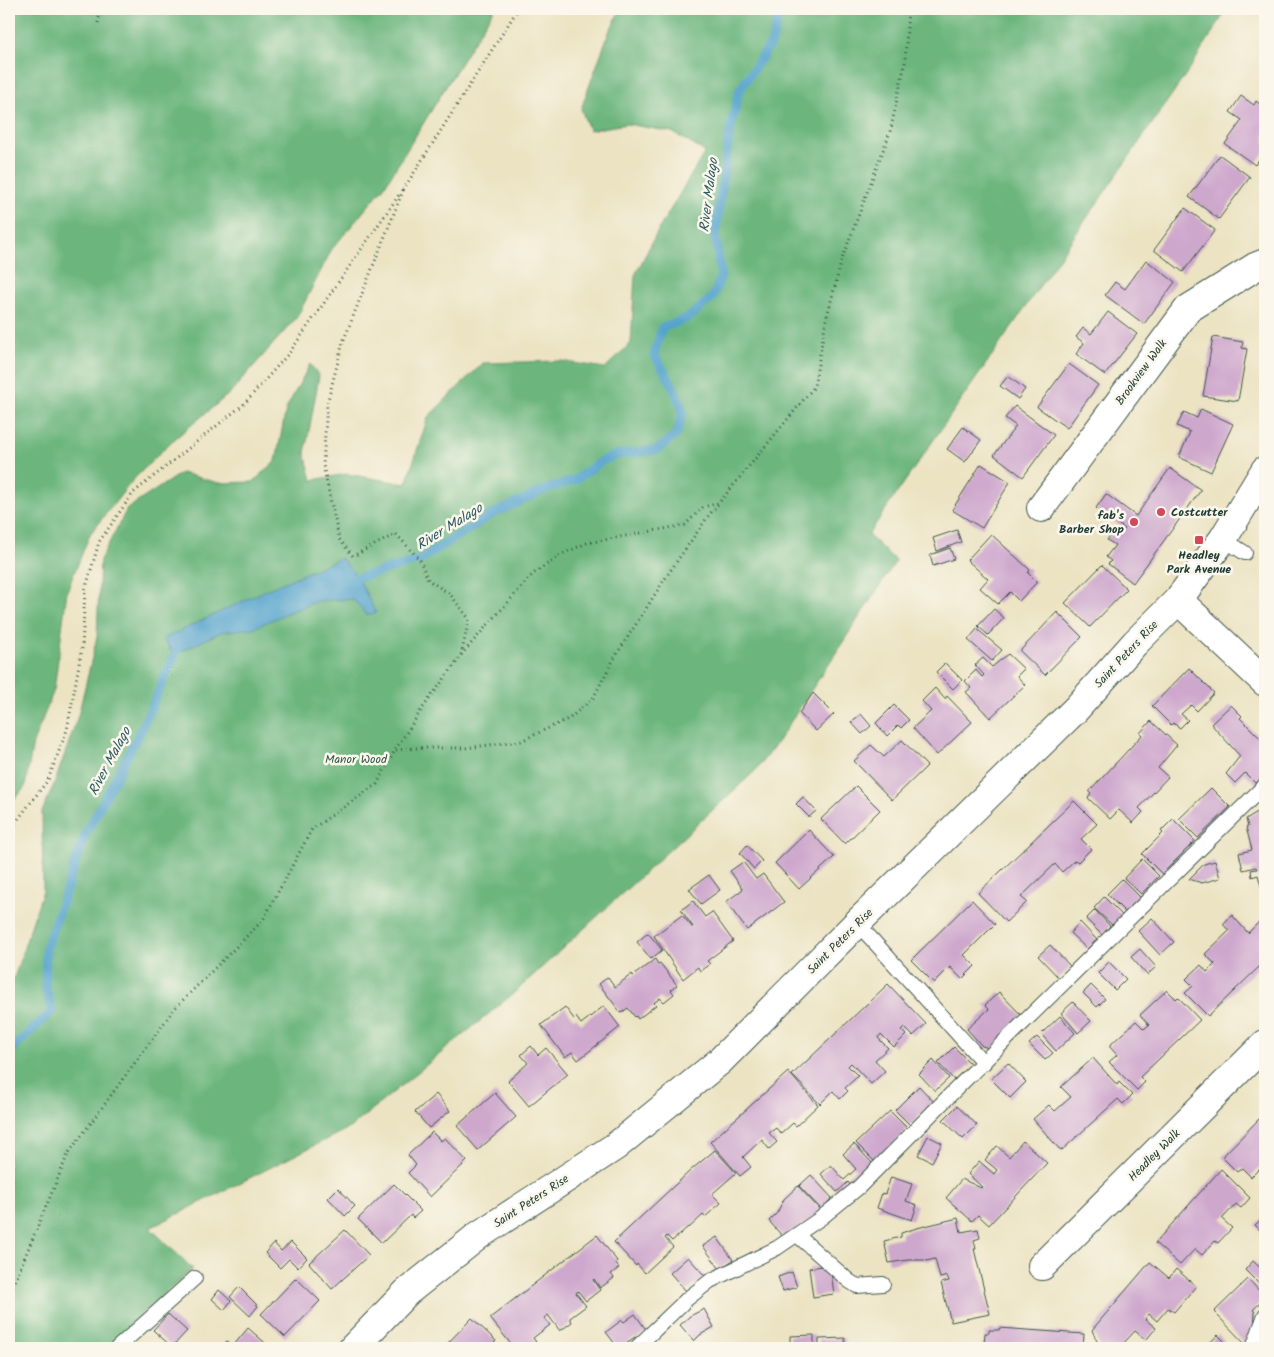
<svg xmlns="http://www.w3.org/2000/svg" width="1274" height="1357" font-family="Kalam,sans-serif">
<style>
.forest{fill:#6cb67e;stroke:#467a59}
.water{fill:#52a3cc;stroke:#387080}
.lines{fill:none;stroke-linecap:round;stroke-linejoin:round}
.stream{stroke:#52a3cc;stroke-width:9}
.building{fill:#cea7cd}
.lane-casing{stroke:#3e5649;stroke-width:16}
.street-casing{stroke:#3e5649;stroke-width:30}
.secondary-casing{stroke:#3e5649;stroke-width:30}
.path{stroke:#3e5649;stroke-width:3;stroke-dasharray:1 4;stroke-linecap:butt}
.lane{stroke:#fff;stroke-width:14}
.street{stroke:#fff;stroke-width:28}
.secondary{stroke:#fff;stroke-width:28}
.poi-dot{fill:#d1495b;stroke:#fbf7ec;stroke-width:2}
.labels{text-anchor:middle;stroke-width:5;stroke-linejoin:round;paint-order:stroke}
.street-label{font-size:12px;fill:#1f3d34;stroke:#fbf7ec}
.poi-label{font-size:12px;font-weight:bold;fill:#1f3d34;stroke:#fbf7ec;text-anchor:start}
.park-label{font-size:12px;fill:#335b47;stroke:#fbf7ec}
.water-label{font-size:14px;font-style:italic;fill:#2e5c62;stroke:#fbf7ec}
</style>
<rect width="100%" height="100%" fill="#fbf7ec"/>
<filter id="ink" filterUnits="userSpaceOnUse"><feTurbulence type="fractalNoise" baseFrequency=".02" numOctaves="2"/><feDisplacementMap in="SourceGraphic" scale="10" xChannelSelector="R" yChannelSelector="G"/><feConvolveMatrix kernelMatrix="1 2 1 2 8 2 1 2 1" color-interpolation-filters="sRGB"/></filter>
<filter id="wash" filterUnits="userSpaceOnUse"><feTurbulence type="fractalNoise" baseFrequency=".0096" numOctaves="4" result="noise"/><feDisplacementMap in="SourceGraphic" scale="20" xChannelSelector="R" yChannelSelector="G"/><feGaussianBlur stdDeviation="1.12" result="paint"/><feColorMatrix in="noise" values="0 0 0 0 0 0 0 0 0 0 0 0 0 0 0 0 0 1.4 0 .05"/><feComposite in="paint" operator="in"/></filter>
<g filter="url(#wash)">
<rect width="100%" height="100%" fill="#ece3c2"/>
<!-- forest -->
<path class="forest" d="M9,9H494L384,187L332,249L297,317L230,393L171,442L132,481L90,534L67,591L54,690L33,743L25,787L9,807Z
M621,9H1227L1191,67L868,535L896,561L778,741L755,771L514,993L351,1127L150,1228L193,1269L131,1323L108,1348H9V984L15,975L43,890L42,812L55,782L78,716L97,637L100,560L127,509L181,473L219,483L253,482L276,461L286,409L310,364L319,376L305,453L312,480L347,474L406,484L428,417L483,363L561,361L605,368L631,343L635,275L660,227L705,152L672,132L627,124L589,130L581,109L609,32Z"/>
<!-- water -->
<path class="water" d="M341,558L358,578L376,613L366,615L353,599L318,601L285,614L254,628L221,632L174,655L163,639L266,590Z"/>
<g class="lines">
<!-- stream -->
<path class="stream" d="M347,581L420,560L489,516L544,490L575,480L602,461L616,455L657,450L677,434L683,411L673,386L654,354L662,328L688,318L713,297L721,276L715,235L730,131L739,91L772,42L780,9
M9,1052L52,1011L45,985L46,948L85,835L139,734L179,646"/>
</g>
<g id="blocks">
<!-- building -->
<path class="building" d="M1241,96L1254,105L1256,101L1265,108V151L1255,165L1225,144L1242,120L1230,112Z
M1220,155L1250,177L1219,219L1189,197Z
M1185,208L1215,230L1183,272L1154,250Z
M1146,260L1175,282L1144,324L1105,295L1115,282L1125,289Z
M1108,312L1137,334L1105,375L1076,354L1084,343L1076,337L1083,328L1091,334Z
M1213,337L1243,342L1242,348L1247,349L1238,401L1203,396Z
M1069,364L1098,385L1067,428L1037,407Z
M1008,376L1025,389L1018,399L1000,386Z
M1015,406L1054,435L1023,477L994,455L1016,426L1005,418Z
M1201,409L1233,424L1211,472L1179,457L1190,432L1177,426L1184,412L1197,418Z
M963,427L981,440L965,462L947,449Z
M981,464L1010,482L982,528L952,510Z
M1170,468L1201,490L1133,583L1108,564L1111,561L1106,557L1115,545L1107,540L1115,529L1121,533L1125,529L1096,508L1106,494L1136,516Z
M957,530L961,542L937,551L933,538Z
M991,534L1030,570L1028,573L1037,582L1019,601L1010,592L998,604L980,588L988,579L967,560Z
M950,548L954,559L933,566L930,555Z
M1102,565L1127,589L1090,627L1065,603Z
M994,609L1004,618L988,635L978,626Z
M1057,612L1082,637L1045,675L1020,651Z
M977,629L1002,650L992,661L968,640Z
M1008,654L1024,669L1017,676L1025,685L990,718L966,692L971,688L965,681L976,670L982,677L984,675L975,665L983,658L992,667Z
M945,663L962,680L953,689L936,672Z
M1189,668L1214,693L1197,711L1191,705L1181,714L1188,720L1180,728L1173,723L1171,725L1152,706Z
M935,688L945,699L947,696L972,722L937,755L913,728L931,711L922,701Z
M813,693L834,714L816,731L799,713Z
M894,705L909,720L901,728L898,725L887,736L876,723Z
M1231,705L1242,716L1240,718L1265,743V780L1259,787L1245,773L1235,783L1226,774L1240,756L1211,724Z
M861,714L871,726L862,734L851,722Z
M1151,721L1177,745L1158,768L1168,777L1139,808L1143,812L1133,823L1119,810L1110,819L1088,798L1091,794L1089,792L1142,735L1140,733Z
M902,740L927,766L892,800L854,761L871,745L884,757Z
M856,786L880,810L845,844L821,819Z
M1211,788L1230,807L1198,838L1179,819Z
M803,797L816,811L809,817L796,804Z
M1074,801L1097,824L1081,839L1091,849L1078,862L1075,860L1062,872L1055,864L1021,897L1027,902L1006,922L978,893Z
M1265,807V901L1258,875L1252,877L1251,870L1257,869L1256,867L1243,870L1239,853L1252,850L1246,827H1248L1246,819Z
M1173,819L1195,841L1162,874L1142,854L1163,833L1161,831Z
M809,830L834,857L799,889L775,863Z
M747,845L762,861L754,869L740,853Z
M1142,859L1159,876L1141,894L1124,878Z
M1215,861L1220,878L1202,883L1189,879L1204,864Z
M743,862L756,879L763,874L784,902L747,930L726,902L743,889L730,871Z
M709,875L720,890L701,904L689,889Z
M1122,879L1140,897L1125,912L1107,894Z
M1104,897L1123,916L1113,926L1094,908Z
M972,900L995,924L964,955L975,966L962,979L950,967L934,983L911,960Z
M693,901L705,917L712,912L733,941L707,961L710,964L700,971L698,967L683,979L654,936L682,915L692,927H693L681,910Z
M1095,910L1110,926L1102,935L1086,919Z
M1232,915L1248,933L1264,917L1265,918V963L1262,966L1261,965L1208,1016L1185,993L1193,986L1186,979L1201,965L1207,972L1215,964L1205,954L1229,931L1223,924Z
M1152,918L1174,942L1160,955L1138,931Z
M1080,922L1097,940L1087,949L1070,933Z
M648,933L662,950L651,959L637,942Z
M1050,945L1071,967L1059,978L1038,956Z
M1140,949L1156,967L1147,975L1131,957Z
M655,959L658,964L660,963L677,985L671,990L674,994L664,1002L660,998L654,1003L656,1005L638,1019L636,1016L635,1017L628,1008L621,1013L599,984L608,977L615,987L632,974L633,976Z
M1109,962L1126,979L1115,990L1098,973Z
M888,984L926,1024L913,1036L904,1027L901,1030L906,1035L894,1047L881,1034L878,1038L888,1048L875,1060L885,1071L871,1084L851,1063L848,1066L858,1076L845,1088L848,1091L840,1099L833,1091L820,1104L792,1075Z
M1091,985L1105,999L1097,1007L1083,993Z
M1167,990L1176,999L1178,997L1200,1020L1140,1077L1145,1082L1137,1090L1109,1062L1117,1055L1109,1046L1136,1021L1144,1029L1149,1025L1140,1015Z
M999,992L1025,1019L992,1049L982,1046L967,1029L989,1009L985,1005Z
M1073,1002L1091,1021L1078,1033L1061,1013Z
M604,1006L620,1027L578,1060L572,1052L565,1057L541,1025L565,1007L574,1019L576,1017L581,1024Z
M1060,1016L1075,1033L1056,1051L1041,1034Z
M1037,1037L1053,1053L1045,1060L1029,1044Z
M531,1046L538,1055L546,1048L568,1074L529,1106L508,1081L528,1063L521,1055Z
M954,1047L971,1064L954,1080L938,1063Z
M1093,1058L1117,1085L1119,1082L1132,1095L1123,1104L1118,1099L1061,1151L1033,1119L1049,1105L1055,1111L1071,1097L1061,1087Z
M933,1060L949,1078L935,1091L919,1074Z
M1008,1063L1026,1082L1010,1098L991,1079Z
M788,1072L818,1105L796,1126L793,1123L781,1134L776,1128L769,1133L777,1142L769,1149L762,1140L757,1144L743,1157L751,1167L740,1176L710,1142Z
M919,1086L934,1102L910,1125L895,1110Z
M495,1093L516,1117L478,1150L457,1126Z
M436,1094L450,1111L429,1128L415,1112Z
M957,1106L977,1125L963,1139L943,1120Z
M890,1111L908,1129L875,1162L856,1143Z
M1259,1119L1265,1125V1163L1251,1177L1242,1168L1237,1172L1222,1157Z
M432,1132L441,1141L445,1138L467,1161L430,1197L408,1173L416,1165L408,1155Z
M928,1136L942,1143L932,1162L918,1155Z
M1023,1141L1047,1163L989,1225L978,1215L972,1221L946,1198L962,1179L981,1188L982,1187L968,1174L979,1161L994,1174L997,1170L985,1160L997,1146L1009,1157Z
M854,1144L874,1165L851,1186L848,1182L837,1192L821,1174L831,1165L844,1180L856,1169L843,1154Z
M715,1150L736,1173L712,1194L721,1203L705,1217L703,1215L689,1228L688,1227L672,1241L667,1236L665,1238L673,1247L645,1273L637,1264L636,1266L614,1242L691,1170Z
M1221,1169L1250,1198L1241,1208L1236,1204L1222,1219L1232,1228L1218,1243L1215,1241L1202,1255L1195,1249L1180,1265L1155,1243Z
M811,1175L832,1198L821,1209L799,1186Z
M891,1177L912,1184L906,1201L917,1205L912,1220L877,1208L882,1193L885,1194Z
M394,1184L421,1211L413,1218L411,1215L382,1243L358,1219Z
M798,1186L821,1211L784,1238L769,1221L777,1213L784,1199Z
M338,1188L355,1206L345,1216L328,1198Z
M1264,1217L1265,1219V1235L1255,1225Z
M958,1218L961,1232L978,1229L980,1238L974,1240L976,1249H974L990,1314L951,1322L941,1283L949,1281L947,1276L940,1278L935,1259L926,1261L925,1260H908L889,1263L884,1241L901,1237V1233L917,1228Z
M345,1230L369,1255L332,1289L309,1263Z
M597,1235L617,1261L615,1263L619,1268L611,1274L614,1278L600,1288L594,1279L593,1280L600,1290L586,1301L578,1291L576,1293L586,1306L570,1318L572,1322L560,1331L548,1315L544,1318L550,1325L533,1338L536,1342L527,1348H514L490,1318Z
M717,1237L733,1260L720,1269L703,1246Z
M291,1242L307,1258L298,1268L289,1259L280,1268L265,1253L274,1243L281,1251Z
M688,1257L705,1276L687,1292L670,1273Z
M1253,1261L1265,1272V1279L1260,1285L1245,1270Z
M1150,1262L1169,1278L1176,1269L1196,1286L1174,1312L1168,1308L1157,1321L1149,1314L1145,1319L1156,1328L1146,1340L1135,1331L1121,1346L1123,1348H1100L1092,1330Z
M830,1265L834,1294L813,1297L809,1268Z
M792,1272L797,1287L783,1291L778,1277Z
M296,1278L320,1301L285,1337L261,1314Z
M1248,1279L1265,1297L1253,1310L1255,1312L1253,1348H1249L1214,1312Z
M239,1287L258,1306L250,1316L230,1297Z
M219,1290L231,1301L224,1310L212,1299Z
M704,1309L714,1327L700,1335L694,1341L680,1325L690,1316Z
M168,1314L187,1331L172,1347L153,1330Z
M635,1314L647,1331L636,1339L635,1337L618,1348L606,1332L622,1320L624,1322Z
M472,1318L496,1341L489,1348H443Z
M248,1328L271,1348H221L227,1341L233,1346Z
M999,1328L1084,1334L1083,1348H981L982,1343H984L985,1333H989V1330H999Z
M814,1335V1348H790V1336Z
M1218,1335L1231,1348H1204Z
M845,1338V1345H860V1348H819V1339Z"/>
</g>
</g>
<g filter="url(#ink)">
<use href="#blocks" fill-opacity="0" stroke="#3e5649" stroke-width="1"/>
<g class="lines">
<!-- lane casing -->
<g class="lane-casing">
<path id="lane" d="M1223,539L1245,553
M857,923L984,1063
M797,1235L849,1281L857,1286L883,1284
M117,1348L195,1278
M636,1348L687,1299L710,1281L777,1248L821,1218L859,1187L962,1083L1265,785
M1253,1348L1265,1315"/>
</g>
<!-- street casing -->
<g class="street-casing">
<path id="street" d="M1041,508L1188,309L1255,267L1265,263
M1178,600L1265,682
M1042,1266L1265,1044"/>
</g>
<!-- secondary casing -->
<g class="secondary-casing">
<path id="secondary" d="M353,1348L407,1292L479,1235L616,1146L720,1061L857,923L1076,709L1135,643L1178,600L1223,539L1265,470"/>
</g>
<!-- path -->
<path class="path" d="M98,23L101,9
M403,190L518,9
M461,655L533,574L562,554L587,543L685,525L703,507L718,503
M396,750L415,748H465L521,741L570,718L593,698L615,657L668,574L709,515L814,387L826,320L842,259L890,132L905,63L908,9
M9,831L48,780L67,730L82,648L85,591L99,542L133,493L244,404L290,352L399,195
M9,1295L68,1154L175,1008L263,920L312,829L377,784L395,750L422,709L461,656L469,619L450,594L428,580L420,560L396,534L353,556L339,539L323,465L327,404L343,342L404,188"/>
<!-- lane -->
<use href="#lane" class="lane"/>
<!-- street -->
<use href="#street" class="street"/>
<!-- secondary -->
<use href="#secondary" class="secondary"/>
</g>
</g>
<!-- markers -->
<g class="poi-dot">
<circle cx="1161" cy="512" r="5"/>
<circle cx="1134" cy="522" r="5"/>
<rect x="1194" y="535" width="10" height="10" rx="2.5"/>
</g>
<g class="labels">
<!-- street labels -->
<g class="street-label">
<text transform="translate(1141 372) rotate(-54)" y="4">Brookview Walk</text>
<text transform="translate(1126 654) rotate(-47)" y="4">Saint Peters Rise</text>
<text transform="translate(840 941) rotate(-45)" y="4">Saint Peters Rise</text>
<text transform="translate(1154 1155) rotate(-45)" y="4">Headley Walk</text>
<text transform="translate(531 1201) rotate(-33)" y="4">Saint Peters Rise</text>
</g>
<!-- poi labels -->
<g class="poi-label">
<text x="1171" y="516">Costcutter</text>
<text x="1124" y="519" text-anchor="end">fab's<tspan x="1124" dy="14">Barber Shop</tspan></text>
<text x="1199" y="559" text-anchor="middle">Headley<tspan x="1199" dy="14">Park Avenue</tspan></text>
</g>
<!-- park labels -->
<g class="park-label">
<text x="356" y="763">Manor Wood</text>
</g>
<!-- water labels -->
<g class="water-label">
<text transform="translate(708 195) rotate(-83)" y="5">River Malago</text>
<text transform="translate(449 526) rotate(-32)" y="5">River Malago</text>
<text transform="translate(109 761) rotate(-62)" y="5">River Malago</text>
</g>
</g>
<!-- margin -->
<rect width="1274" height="1357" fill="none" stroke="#fbf7ec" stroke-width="30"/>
</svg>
